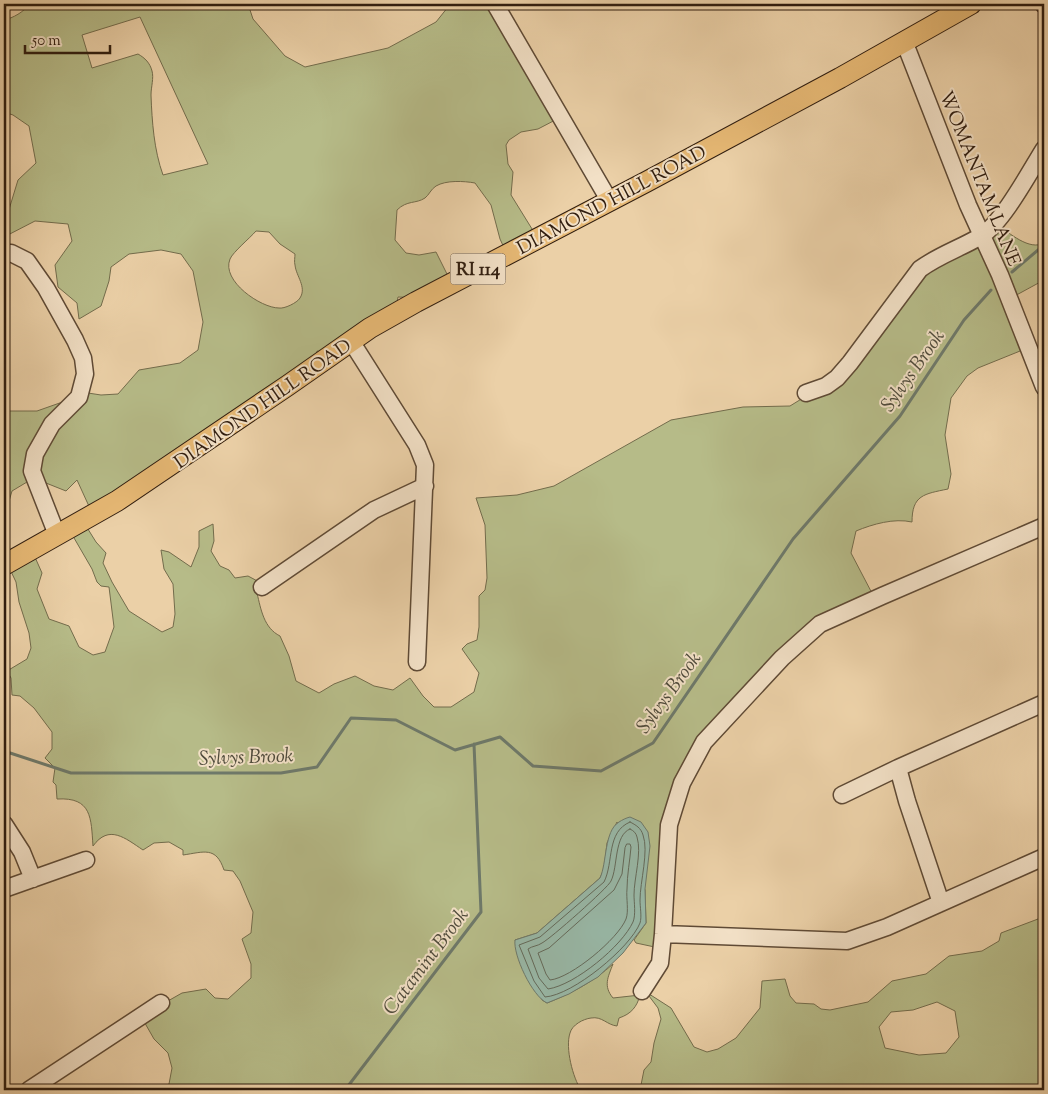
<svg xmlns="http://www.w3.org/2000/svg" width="1048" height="1094" font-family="'Sorts Mill Goudy',serif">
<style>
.green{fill:#b6bb88;stroke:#736c4c;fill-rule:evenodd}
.water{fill:#98b7a6;stroke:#6e796a}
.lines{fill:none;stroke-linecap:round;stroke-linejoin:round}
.shore{stroke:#646a5a;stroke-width:1}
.stream{stroke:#6e796a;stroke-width:3}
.minor-casing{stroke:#5f4a35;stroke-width:19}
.major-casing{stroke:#301d0f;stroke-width:22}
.minor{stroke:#f2e0c6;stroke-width:16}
.major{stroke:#e6b874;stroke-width:20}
.labels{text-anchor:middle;stroke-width:4;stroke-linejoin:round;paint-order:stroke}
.shield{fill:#f2e0c6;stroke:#6a5846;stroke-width:1}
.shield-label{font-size:18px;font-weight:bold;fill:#301d0f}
.street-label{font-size:19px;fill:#301d0f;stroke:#f2e0c6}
.water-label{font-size:20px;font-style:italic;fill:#4f4b3c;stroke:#f2e0c6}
</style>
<rect width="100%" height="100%" fill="#ebd0a7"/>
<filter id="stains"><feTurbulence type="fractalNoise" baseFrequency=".004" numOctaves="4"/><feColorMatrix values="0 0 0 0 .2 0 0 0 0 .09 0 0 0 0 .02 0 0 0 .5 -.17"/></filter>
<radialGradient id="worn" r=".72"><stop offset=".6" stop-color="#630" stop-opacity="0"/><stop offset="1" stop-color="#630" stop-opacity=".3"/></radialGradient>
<!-- green -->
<path class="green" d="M29,4H248L253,19L285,56L305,67L388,48L436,22L448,7L457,4H498L561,117L538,129L521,132L509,140L506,145L508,164L513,172L511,195L537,237L506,252L500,239L491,205L475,183C464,181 446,180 436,186C431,189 429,195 425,198C416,204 407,200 397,210L395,240L406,253L419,255L436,252L451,282L424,298L398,297L395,313L331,354L317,351L315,365L93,515L77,480L66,491L46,483L32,479L12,491L4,518V411H37L88,393L101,395L118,394L139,370L180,363L198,350L203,322L193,271L181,254L161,250L129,254L111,267L109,281L101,306L79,319L77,303L58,287L55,265L72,241L68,224L35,221L4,237V218L7,216L18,180L36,163L29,126L13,115L4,112V20C13,18 24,12 29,4ZM140,17L208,164L163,175C154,150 152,122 151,95C151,87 154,78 152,71C150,63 145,58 138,54L92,68L82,35ZM256,231L269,232L280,244L295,254C295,257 294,262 295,265C296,276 307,287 300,298C297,303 284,309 279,308C261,308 221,281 230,259C233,252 250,238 256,231Z
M997,225C1010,233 1029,251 1044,243V280L1011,298L1030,347L978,368L967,376L951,398L945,435L951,474L948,489C924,494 912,495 912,522C894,518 873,524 856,531L851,553L874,597L818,625L730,712L676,800L664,949L636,943L634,940L646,923L645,890L617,822L607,843L604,869L600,878L537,933L515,940L542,1000L547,1003C572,993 593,982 613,964C608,977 603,986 613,998L640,995C637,1007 631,1014 619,1018L617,1026C607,1025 602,1016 591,1018C583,1019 572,1025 570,1033C565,1048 573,1078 581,1090H159L169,1084L172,1068L168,1053L154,1039L142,1018L145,1014L182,993L206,989L215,998L228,999L251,978V964L242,939L251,933L253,912L240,881L233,871L224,870C216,846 204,852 183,855V850L169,842L154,843L143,850C125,838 109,824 93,846C91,818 92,797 57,799L56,785L53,782L55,768L45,758L52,749V732L34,708L20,696L12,695L11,678L7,671L27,659L31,648L29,633L19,602L16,582L7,563L34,555L42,573L37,589L49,619L69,626L79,647L93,655L105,652L114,627L109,587L101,586L97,582L92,569L70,531L86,526L96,542L106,553L103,563L112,582L129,611L162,632L173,627L175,614L173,584L164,569L161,550L169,552L191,567L199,547V531L213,524L214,541L211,551L220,566L229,570L235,578L248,576L263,584L257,593C261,610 264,628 280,636L289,656L296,681L319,693L334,684L355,676L374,686L393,690L410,678L423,696L434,707H451L474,692L479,673L462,649L467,644L477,640L479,627V596L485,590L487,578L485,525L476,498L517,495L554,486L671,420L743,407L790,406L824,385L923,269Z
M1044,912V1090H630L641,1085L644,1070L651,1062L654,1043L661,1019L658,1008L646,992L671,1008L694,1047L707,1052L718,1049L736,1038L760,1008L762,981L785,979L790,996L796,1003L814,1004L821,1009L830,1010L868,1002L892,981L926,974L949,956L982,951L999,941L1001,933L1038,919ZM937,1002L955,1011L959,1037L946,1053L919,1055L885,1048L879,1027L891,1012L913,1010Z"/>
<!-- water -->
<path class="water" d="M630,817L641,822L648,832L650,846L645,889L646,923L623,953L598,977L569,994L547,1003C532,996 513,955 515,940L537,933L600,878C607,863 604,831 619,822C622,820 626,818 630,817Z"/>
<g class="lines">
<!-- shore -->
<path class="shore" d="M630,822C636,825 641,828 643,835C649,851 640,882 640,900C640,907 642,917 640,923C630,948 573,995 545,997L534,981L519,945L540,937L604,882C614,862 606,832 630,822Z
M630,829C634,831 636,833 637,837C642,853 634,878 634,895C634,902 636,915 633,922C622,946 575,985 548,989L539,978L528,949C532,946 538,946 542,943C550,939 608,888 611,881C618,867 614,835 630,829Z
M627,844H630L631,847C630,860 627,875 627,889C626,898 629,911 626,919C618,939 571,978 550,980L546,974L538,953L549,948L614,890L622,874L625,848Z"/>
<!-- stream -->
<path class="stream" d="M1012,272L1044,245
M4,751L71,773H281L317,767L351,718L396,720L455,750L500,737L533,766L601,771L653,743L793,539L900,416L964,320L991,290
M345,1090L481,912L474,744"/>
<!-- minor casing -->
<g class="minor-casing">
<path id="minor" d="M495,4L609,200
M1044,4V5
M904,41L968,205L1000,275L1044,387
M4,254L11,253L27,261L46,288L75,340L83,358L85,374L79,397L52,424L35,454L32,471L57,535
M351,341L417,445L425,465L417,662
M806,393L826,386L837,378L850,363L920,269C939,255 961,248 981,236C1003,222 1029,173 1044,149
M262,587L374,510L425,486
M898,768L907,801L941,903
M842,795L898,768L1044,703
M4,824L22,852L33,879
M4,889L86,860
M663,934L847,941L887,927L1044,857
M642,991L660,963L663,934L669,825L682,783L704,742L782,658L820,624L882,596L1044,526
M29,1090L161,1003"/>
</g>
<!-- major casing -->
<g class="major-casing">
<path id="major" d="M4,565L117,501L287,386L370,328L416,302L646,182L840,78L971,4"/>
</g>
<!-- minor -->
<use href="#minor" class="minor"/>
<!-- major -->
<use href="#major" class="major"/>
</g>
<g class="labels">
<!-- shield labels -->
<rect class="shield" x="450.5" y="253.5" width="55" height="31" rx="4"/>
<g class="shield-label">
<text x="478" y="275">RI 114</text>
</g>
<!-- street labels -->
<g class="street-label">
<text transform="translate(981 178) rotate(68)" y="7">WOMANTAM LANE</text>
<text transform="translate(611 199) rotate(-28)" y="7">DIAMOND HILL ROAD</text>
<text transform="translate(262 403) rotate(-35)" y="7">DIAMOND HILL ROAD</text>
</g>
<!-- water labels -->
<g class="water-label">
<text transform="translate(912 370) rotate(-55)" y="7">Sylvys Brook</text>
<text transform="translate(668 692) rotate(-54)" y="7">Sylvys Brook</text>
<text transform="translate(246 756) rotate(-2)" y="7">Sylvys Brook</text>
<text transform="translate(425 961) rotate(-53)" y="7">Catamint Brook</text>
</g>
</g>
<!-- margin -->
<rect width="1048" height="1094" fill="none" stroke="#ebd0a7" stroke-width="20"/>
<rect x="5" y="5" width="1038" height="1084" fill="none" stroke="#301d0f" stroke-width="2.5"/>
<rect x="10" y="10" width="1028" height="1074" fill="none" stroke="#301d0f"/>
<!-- scale -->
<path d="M25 45v8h85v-8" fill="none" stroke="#301d0f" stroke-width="2.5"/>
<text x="32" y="45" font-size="15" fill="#301d0f" stroke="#f2e0c6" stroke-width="4" paint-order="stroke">50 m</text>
<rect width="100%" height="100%" filter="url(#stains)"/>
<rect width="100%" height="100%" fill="url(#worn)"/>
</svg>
